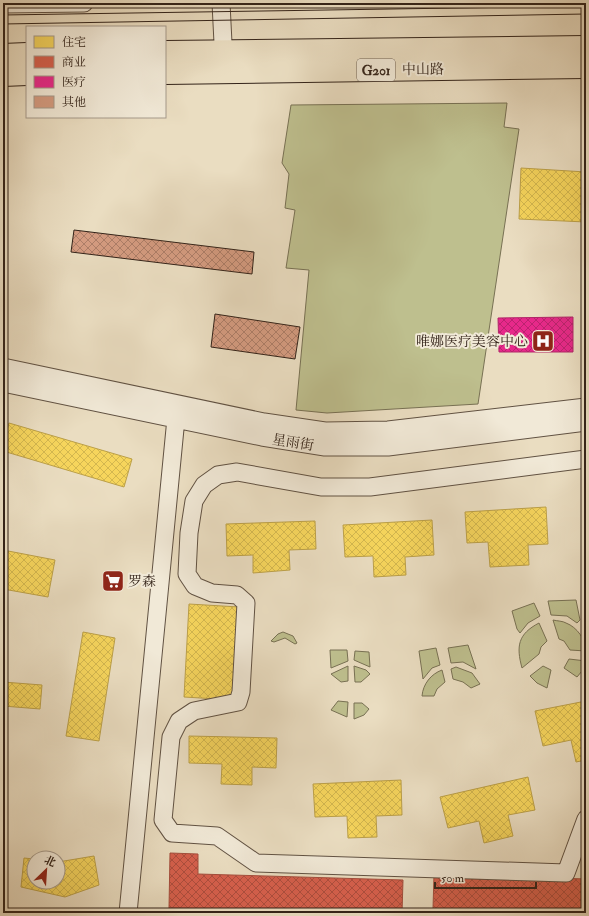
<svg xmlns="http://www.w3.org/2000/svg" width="589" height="916" font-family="'IM FELL Double Pica','Noto Serif SC',serif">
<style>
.green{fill:#bebf8e;stroke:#787154}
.homes{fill:url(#homes-cross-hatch);stroke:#bca048}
.shops{fill:url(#shops-cross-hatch);stroke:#a54e3d}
.health{fill:url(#health-cross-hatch);stroke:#b12768}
.building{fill:url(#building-cross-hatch);stroke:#332319}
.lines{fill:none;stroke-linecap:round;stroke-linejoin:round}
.minor-casing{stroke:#615243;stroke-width:19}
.highway-casing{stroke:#332319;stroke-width:24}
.minor{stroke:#f1e9d7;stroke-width:17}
.highway{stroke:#eaddc1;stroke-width:22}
.tram{stroke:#332319;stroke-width:1}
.labels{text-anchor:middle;stroke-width:4;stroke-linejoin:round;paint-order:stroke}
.shield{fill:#f1e9d7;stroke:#6c5e52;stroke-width:1}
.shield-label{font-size:13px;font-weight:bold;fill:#332319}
.street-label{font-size:14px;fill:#332319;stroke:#f1e9d7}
.poi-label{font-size:14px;fill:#332319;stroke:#f1e9d7;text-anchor:end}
</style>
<defs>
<pattern id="homes-cross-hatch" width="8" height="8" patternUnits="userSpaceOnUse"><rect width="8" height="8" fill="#f6d55c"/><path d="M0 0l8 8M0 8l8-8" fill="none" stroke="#d3b74f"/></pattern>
<pattern id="shops-cross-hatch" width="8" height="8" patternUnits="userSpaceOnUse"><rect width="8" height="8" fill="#d6604d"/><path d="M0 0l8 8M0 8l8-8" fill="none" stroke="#ae4f3f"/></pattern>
<pattern id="health-cross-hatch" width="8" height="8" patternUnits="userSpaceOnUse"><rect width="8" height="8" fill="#e7298a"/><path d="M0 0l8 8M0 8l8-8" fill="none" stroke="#bc2370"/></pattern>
<pattern id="building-cross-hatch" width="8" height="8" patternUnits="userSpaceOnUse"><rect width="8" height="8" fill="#d49b80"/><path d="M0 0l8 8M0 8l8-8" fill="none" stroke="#ad7e68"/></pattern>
</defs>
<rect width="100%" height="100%" fill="#eaddc1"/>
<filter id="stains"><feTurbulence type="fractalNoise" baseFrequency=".005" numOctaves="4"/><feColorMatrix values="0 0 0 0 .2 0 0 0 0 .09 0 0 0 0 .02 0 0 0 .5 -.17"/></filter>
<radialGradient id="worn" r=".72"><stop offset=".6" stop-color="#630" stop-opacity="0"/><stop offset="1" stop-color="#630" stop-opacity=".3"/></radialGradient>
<!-- green -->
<path class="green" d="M507,103L504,127L519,129L478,404L327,413L296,410L309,270L286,268L295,210L285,208L289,174L282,163L291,105Z
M576,600L580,620L577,623L567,616L551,615L548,601Z
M534,603L540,616L528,623L520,633L517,629L512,611Z
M553,620C557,621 563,621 566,623C577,627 586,640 586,651L570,650L564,641L559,639Z
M539,623L547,641L541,647L539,654L522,668C516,646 518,634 539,623Z
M283,632L293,636L297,643L295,644L285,638L274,642L271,641L278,634Z
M468,645L476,669L463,662L451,663L448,648Z
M436,648L440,665L432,668L423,679L419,651Z
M330,650H347L348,661L331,668Z
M355,651L369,652L370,667L354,660Z
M569,659L586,661L582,671L577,677L564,668Z
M348,666V681L341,682L331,674Z
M354,666L366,670L370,674L361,682H355Z
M543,666L551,670L547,688L537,683L530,676Z
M456,667L472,673L480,684L471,688L463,682L453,679L451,669Z
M442,670L445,682L437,689L434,696H422C423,684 431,674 442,670Z
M338,701L348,702L347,717L331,710Z
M354,703H362L369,709L364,715L354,719Z"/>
<!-- homes -->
<path class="homes" d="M521,168L586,172V222L519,219Z
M9,423L132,459L124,487L3,451V445Z
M546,507L548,544L528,545L529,565L490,567L488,542L467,543L465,512Z
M432,520L434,555L405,557L406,575L374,577L373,556L345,557L343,525Z
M315,521L316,549L289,550L290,570L253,573V555L227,556L226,524Z
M3,550L55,560L48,597L3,589Z
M189,604L239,607L234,700L184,697Z
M83,632L115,638L99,741L66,736Z
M3,682L42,685L40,709L3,706Z
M586,701V760L576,762L571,740L543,746L535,711Z
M189,736L277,738L276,768L252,767V785L221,784L222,764L189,763Z
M528,777L535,810L508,815L513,836L484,843L479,821L448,828L440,797Z
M401,780L402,815L376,816L377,837L348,838L347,816L315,817L313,784Z
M94,856L99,885L65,897L21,887L24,858L34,859V882H58V862Z"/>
<!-- shops -->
<path class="shops" d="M170,853L198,854V874L403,880L402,913L169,908Z
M434,874L586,879V913L433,909Z"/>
<!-- health -->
<path class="health" d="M573,317V352H499L498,318Z"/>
<!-- building -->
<path class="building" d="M584,96H586V110H584Z
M74,230L254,252L252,274L71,252Z
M215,314L300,327L295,359L211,347Z"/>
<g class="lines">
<!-- minor casing -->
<g class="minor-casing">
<path id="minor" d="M221,3L224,63
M3,4L84,3
M3,367L264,422L325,431L388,430L586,407
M3,383L262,437L325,447H388L586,422
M586,459L370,487H321L237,472L218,475L204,485L194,501L189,533L187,574L195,586L212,593L237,595L246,603L241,692L238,702L194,711L179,721L171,737L163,820L172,833L217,836L256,863L566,873L586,819
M128,913L177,408"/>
</g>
<!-- highway casing -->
<g class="highway-casing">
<path id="highway" d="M165,52L586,47
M3,55L27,54
M165,73L586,67
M3,75L27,74"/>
</g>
<!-- minor -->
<use href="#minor" class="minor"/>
<!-- highway -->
<use href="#highway" class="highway"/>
<!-- tram -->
<path class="tram" d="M3,15L586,6
M3,24L586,14"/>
</g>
<!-- icons -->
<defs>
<g id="hospital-square" transform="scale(1.15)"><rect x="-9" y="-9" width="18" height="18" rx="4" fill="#8f2418" stroke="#f1e9d7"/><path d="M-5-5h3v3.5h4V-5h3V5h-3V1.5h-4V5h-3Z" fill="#fff"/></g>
<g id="supermarket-square" transform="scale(1.15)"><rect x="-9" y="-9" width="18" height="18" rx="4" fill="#8f2418" stroke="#f1e9d7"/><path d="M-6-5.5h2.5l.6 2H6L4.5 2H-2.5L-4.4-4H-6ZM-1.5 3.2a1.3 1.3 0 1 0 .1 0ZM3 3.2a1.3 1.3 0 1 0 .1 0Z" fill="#fff"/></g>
</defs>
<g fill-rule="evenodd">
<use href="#hospital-square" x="543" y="341"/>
<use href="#supermarket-square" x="113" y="581"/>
</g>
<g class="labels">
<!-- shield labels -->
<rect class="shield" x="357" y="59" width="38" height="22" rx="3"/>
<g class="shield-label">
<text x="376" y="75">G201</text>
</g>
<!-- street labels -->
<g class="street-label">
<text transform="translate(423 69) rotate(-1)" y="5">中山路</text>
<text transform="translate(293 442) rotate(9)" y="5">星雨街</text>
</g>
<!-- poi labels -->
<g class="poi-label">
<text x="528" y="346">唯娜医疗美容中心</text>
<text x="128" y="586" text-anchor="start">罗森</text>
</g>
</g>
<!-- margin -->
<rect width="589" height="916" fill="none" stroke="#eaddc1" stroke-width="16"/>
<rect x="4" y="4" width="581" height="908" fill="none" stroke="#332319" stroke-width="2"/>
<rect x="8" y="8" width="573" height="900" fill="none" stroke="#332319"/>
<!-- legend -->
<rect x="26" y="26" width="140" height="92" fill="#f1e9d7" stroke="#a59a8b"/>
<rect x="34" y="36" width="20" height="12" fill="#f6d55c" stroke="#a59a8b"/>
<text x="62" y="46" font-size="12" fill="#332319">住宅</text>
<rect x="34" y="56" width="20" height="12" fill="#d6604d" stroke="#a59a8b"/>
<text x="62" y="66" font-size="12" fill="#332319">商业</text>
<rect x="34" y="76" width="20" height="12" fill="#e7298a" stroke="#a59a8b"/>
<text x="62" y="86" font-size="12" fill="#332319">医疗</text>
<rect x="34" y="96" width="20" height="12" fill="#d49b80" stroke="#a59a8b"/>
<text x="62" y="106" font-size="12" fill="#332319">其他</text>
<!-- north arrow -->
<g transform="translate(46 870) rotate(25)"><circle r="19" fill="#f1e9d7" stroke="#a59a8b"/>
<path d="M0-3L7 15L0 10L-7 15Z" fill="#8f2418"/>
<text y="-6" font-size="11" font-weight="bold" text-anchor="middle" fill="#332319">北</text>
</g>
<!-- scale -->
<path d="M435 882v6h101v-6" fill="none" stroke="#332319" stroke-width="2"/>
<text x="441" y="882" font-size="12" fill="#332319" stroke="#f1e9d7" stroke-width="3" paint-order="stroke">50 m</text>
<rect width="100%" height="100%" filter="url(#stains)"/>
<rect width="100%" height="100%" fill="url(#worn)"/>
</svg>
